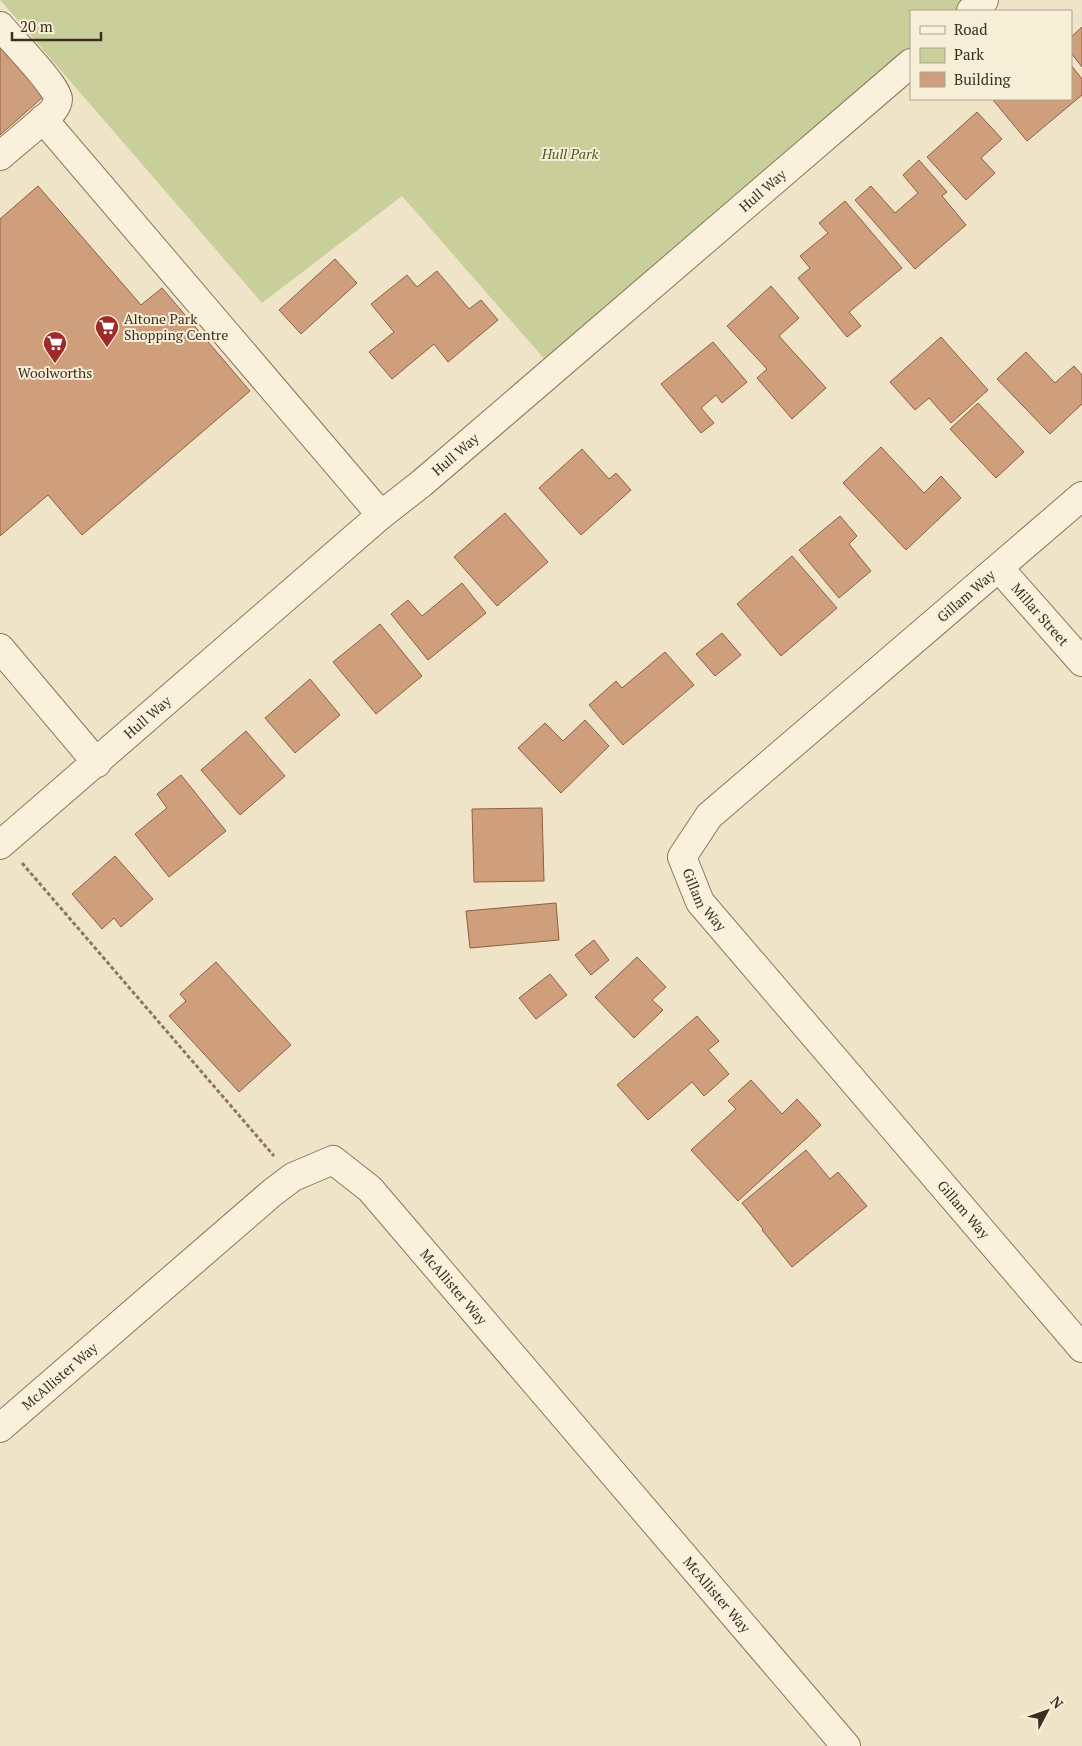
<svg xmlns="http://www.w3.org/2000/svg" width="1082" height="1746" font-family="'PT Serif',serif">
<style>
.green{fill:#c9cf9b}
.building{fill:#cf9f7d;stroke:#8d5f41}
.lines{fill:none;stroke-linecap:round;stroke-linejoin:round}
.minor-casing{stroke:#8d765c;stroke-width:30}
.path{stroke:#8d765c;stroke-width:3;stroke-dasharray:4 2.5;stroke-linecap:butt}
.minor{stroke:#faf1dc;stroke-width:28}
.labels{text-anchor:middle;stroke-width:4;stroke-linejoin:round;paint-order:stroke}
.park-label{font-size:14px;font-style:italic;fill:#4d5a26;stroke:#f7eed8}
.street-label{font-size:14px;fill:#3d2e20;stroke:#f7eed8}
.poi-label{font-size:14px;fill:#3d2e20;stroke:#f7eed8;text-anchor:start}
</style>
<rect width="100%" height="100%" fill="#f0e4c8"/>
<!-- green -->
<path class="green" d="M0,0H984L971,11H911V63L554,370L402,196L262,303Z"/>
<!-- building -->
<path class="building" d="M1082,27V67L1071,53V37Z
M0,47L44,96L0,135Z
M1071,65L1082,79V95L1027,141L993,100L995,99H1071Z
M977,112L1002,139L981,158L995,173L966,200L927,157Z
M919,160L947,192L942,196L966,225L915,269L855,200L871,186L895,213L918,193L903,175Z
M38,186L141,305L162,288L250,391L82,535L48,495L0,536V219Z
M845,201L902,268L849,312L861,326L847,337L798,278L810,268L800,256L828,233L819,223Z
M335,259L357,283L301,334L279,310Z
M437,271L469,309L481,300L498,320L448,362L434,344L392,379L369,352L394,332L371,304L407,275L417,287Z
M771,286L799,318L779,336L826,388L792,419L757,378L767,369L727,326Z
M941,337L988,390L951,423L929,398L915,410L890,382Z
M713,342L747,382L722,403L716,395L701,408L714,423L701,433L661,384Z
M1026,352L1055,383L1074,366L1082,375V404L1050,434L997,379Z
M978,403L1024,452L996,478L950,429Z
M881,447L924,493L941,476L961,498L906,550L843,483Z
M582,449L609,479L616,473L631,490L581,535L539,488Z
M505,513L548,562L497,606L454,557Z
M840,516L857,536L849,544L871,571L839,598L799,550Z
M792,556L837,608L781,656L737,604Z
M462,583L486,613L428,660L391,614L408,600L422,616Z
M380,624L422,676L376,714L333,662Z
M722,633L741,655L715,676L696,654Z
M665,652L694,685L623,745L589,705L616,681L622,688Z
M310,679L340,715L295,753L265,718Z
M585,720L609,746L561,793L518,748L545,723L563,741Z
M246,731L285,776L240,815L201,770Z
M181,775L226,831L169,877L135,834L167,808L157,794Z
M542,808L544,881L474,882L472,809Z
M115,856L153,899L121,927L114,918L102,929L72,894Z
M556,903L559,940L470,948L466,911Z
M594,940L609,960L591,975L575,955Z
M637,957L666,987L652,1000L663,1010L634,1038L595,997Z
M216,962L291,1045L239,1092L169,1016L186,1001L180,994Z
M550,974L567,995L536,1019L519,998Z
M697,1016L719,1041L708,1050L729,1074L704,1096L692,1082L648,1120L617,1085Z
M751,1080L782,1114L797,1099L821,1125L738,1201L691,1150L736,1109L728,1101Z
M806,1150L830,1179L838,1172L867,1206L792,1267L762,1230L763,1229L742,1203Z"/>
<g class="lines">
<!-- minor casing -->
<g class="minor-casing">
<g id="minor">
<path d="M971,11L984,0"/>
<path d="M0,26C10,38 58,87 58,99C58,105 54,109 51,113L0,156"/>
<path d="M43,119L381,515"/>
<path id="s1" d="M1082,496L709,816L682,857L700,902L1082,1348"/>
<path id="s2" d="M999,568L1082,662"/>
<path d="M0,648L97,763"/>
<path id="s3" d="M0,845L381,515L422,483L911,63"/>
<path id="s4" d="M0,1428L273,1192L293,1177L333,1160L370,1189L846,1746"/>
</g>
</g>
<!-- path -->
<path class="path" d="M22,863L274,1156"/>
<!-- minor -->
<use href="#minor" class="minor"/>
</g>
<!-- icons -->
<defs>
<g id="supermarket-pin" transform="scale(1.25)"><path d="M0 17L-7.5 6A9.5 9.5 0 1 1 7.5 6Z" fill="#9e2a2b" stroke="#f7eed8"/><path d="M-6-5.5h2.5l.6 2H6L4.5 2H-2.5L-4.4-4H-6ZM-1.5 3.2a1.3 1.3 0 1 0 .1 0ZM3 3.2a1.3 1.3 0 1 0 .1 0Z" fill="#fff"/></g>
</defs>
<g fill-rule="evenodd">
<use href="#supermarket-pin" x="107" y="327"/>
<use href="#supermarket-pin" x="55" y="343"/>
</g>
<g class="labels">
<!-- park labels -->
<g class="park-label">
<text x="570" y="159">Hull Park</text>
</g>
<!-- street labels -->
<g class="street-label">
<text dy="5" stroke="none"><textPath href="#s3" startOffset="1005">Hull Way</textPath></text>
<text dy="5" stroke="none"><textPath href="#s3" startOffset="600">Hull Way</textPath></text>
<text transform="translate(966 596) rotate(-41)" y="5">Gillam Way</text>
<text dy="5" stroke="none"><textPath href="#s2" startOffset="62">Millar Street</textPath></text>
<text dy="5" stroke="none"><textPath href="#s3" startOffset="195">Hull Way</textPath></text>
<text dy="5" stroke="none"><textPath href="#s1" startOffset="589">Gillam Way</textPath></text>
<text dy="5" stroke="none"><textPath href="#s1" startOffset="994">Gillam Way</textPath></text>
<text dy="5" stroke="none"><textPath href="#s4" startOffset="605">McAllister Way</textPath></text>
<text dy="5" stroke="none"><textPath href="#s4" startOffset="79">McAllister Way</textPath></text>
<text dy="5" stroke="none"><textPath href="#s4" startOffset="1010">McAllister Way</textPath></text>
</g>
<!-- poi labels -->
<g class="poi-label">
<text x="124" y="324">Altone Park<tspan x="124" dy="16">Shopping Centre</tspan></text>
<text x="55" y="378" text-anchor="middle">Woolworths</text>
</g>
</g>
<!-- legend -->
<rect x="910" y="10" width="162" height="90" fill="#f7eed8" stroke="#ada18e"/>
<rect x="920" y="26" width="25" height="8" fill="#faf1dc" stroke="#ada18e"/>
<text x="954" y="35" font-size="15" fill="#3d2e20">Road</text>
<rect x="920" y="48" width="25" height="15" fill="#c9cf9b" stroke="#ada18e"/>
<text x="954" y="60" font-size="15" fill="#3d2e20">Park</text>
<rect x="920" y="72" width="25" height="15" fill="#cf9f7d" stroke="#ada18e"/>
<text x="954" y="85" font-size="15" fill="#3d2e20">Building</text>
<!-- north arrow -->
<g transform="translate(1047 1711) rotate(49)" stroke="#f7eed8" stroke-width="4" paint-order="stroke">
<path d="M0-4L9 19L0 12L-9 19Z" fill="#3d2e20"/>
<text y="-8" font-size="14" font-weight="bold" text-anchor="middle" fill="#3d2e20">N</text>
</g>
<!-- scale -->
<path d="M12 32v8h89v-8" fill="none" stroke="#3d2e20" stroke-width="2.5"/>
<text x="20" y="32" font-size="15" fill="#3d2e20" stroke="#f7eed8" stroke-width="4" paint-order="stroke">20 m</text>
</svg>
